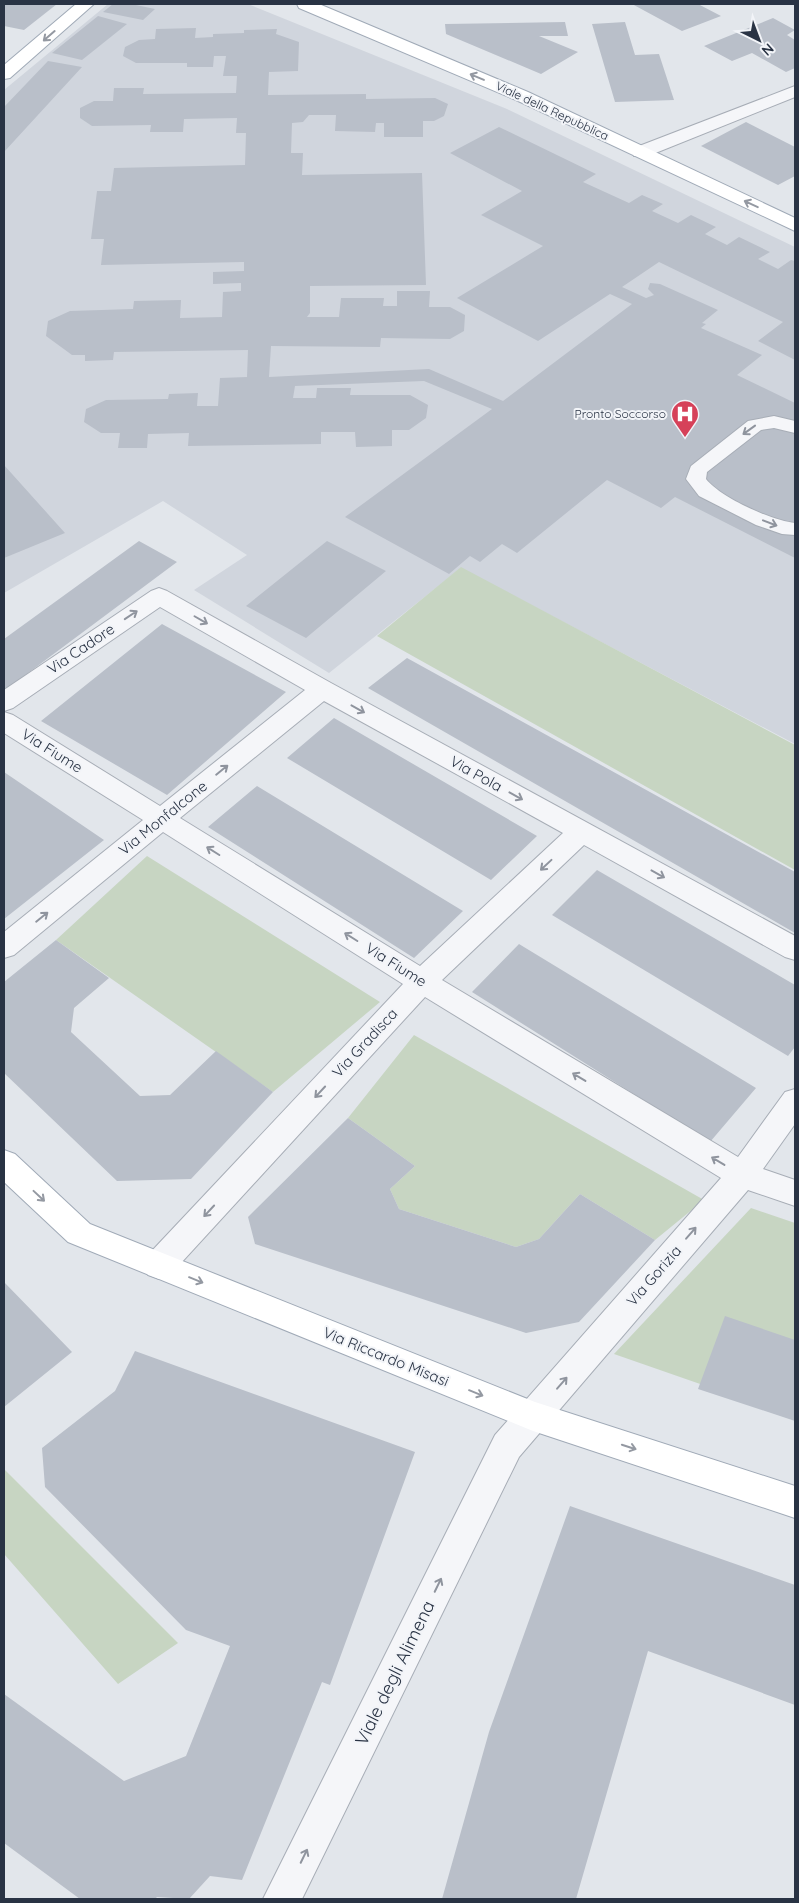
<svg xmlns="http://www.w3.org/2000/svg" width="799" height="1903" font-family="Quicksand,sans-serif">
<style>
.built{fill:#d0d5dd}
.green{fill:#c7d5c2}
.building{fill:#b9bfc9}
.lines{fill:none;stroke-linecap:round;stroke-linejoin:round}
.service-casing{stroke:#a7adb6;stroke-width:2}
.minor-casing{stroke:#a7adb6;stroke-width:2}
.primary-casing{stroke:#a0aab7;stroke-width:2}
.service{fill:#f5f6f9;fill-rule:evenodd}
.minor{fill:#f5f6f9;fill-rule:evenodd}
.primary{fill:#fff;fill-rule:evenodd}
.oneway{stroke:#9499a2}
.oneway2{stroke:#8f949e}
.labels{text-anchor:middle;stroke-width:4;stroke-linejoin:round;paint-order:stroke}
.far-street-label{font-size:12px;fill:#293344;stroke:#f2f4f8}
.far-poi-label{font-size:12px;fill:#293344;stroke:#f2f4f8;text-anchor:end}
.street-label{font-size:15px;fill:#293344;stroke:#f2f4f8}
.near-street-label{font-size:18px;fill:#293344;stroke:#f2f4f8}
</style>
<rect width="100%" height="100%" fill="#e2e6eb"/>
<!-- built -->
<path class="built" d="M108,4H248L507,109L795,247V744L461,568L329,673L194,590L247,555L163,501L4,593V90Z"/>
<!-- green -->
<path class="green" d="M461,567L795,745V870L377,636Z
M147,856L380,1002L273,1092L56,940Z
M414,1035L704,1200L655,1240L580,1194L539,1239L516,1247L399,1209L390,1189L415,1166L348,1118Z
M751,1208L795,1223V1417L614,1354Z
M4,1469L178,1643L118,1684L4,1554Z"/>
<!-- building -->
<path class="building" d="M4,4H57L24,30L4,26Z
M113,4H131L155,9L143,20L103,12Z
M632,4H698L721,16L682,31Z
M98,16L127,24L82,60L52,53Z
M773,18L795,30L787,35L795,40V68L786,72L752,53L732,61L704,46Z
M565,22L568,36H539L578,52L541,74L446,34L445,24Z
M625,22L635,55L659,54L674,100L615,102L592,24Z
M196,28L195,38L213,37V34L244,33V30L277,29L276,34L299,42L298,71L269,72L268,95L366,94V99L435,98L448,104L444,116L434,121H423V137H384V123H376L375,132L335,131L336,115H309L303,122L292,123L291,153H303L302,175L422,173L426,285L310,286V313L307,317H339L341,298H384L383,306H397V291H430L429,307H450L465,315L464,331L450,339L381,338L380,347L271,346L269,377L429,369L503,401L632,304L610,294L538,341L457,298L543,246L481,215L522,191L450,153L499,127L596,174L583,182L629,203L642,195L663,204L652,211L678,223L691,215L716,227L705,234L727,245L739,237L770,252L758,259L778,269L791,260L795,261V360L758,341L783,322L659,262L622,287L646,298L654,295L648,289L650,283L660,284L718,310L702,323L706,324L701,328L762,355L737,375L795,403V558L675,497L661,508L607,480L517,553L502,544L480,562L470,556L449,574L345,517L492,409L424,381L295,386L293,398H316L317,388H351L350,395H410L428,405L426,418L409,430H392V446L356,447L355,432H321V444L188,446L189,433L148,434L147,448H118L120,433H101L84,422L86,409L106,400L168,399L169,394L198,393L197,406H218L220,378L247,377L248,350L114,352L113,360L85,361V355H72L46,336L48,321L70,311L133,309L134,301L181,300L180,318L222,317L223,292L241,291V283L213,284V272L244,271V262L101,265L104,239H91L97,191H111L114,168L245,165L246,133H236L237,118L184,119L183,132H150L151,125L92,126L80,118V108L94,101H113L114,88H144L143,94L236,93L237,76H223L226,56H214L213,67H187V63H136L123,56L125,47L139,40L155,39L156,29Z
M48,61L82,67L4,152V107Z
M746,122L795,147V176L778,185L701,146Z
M4,465L65,533L4,558Z
M139,541L177,562L4,691V639Z
M327,541L386,571L306,638L246,606Z
M162,624L286,692L167,795L41,721Z
M407,658L795,872V933L368,688Z
M334,718L537,836L491,880L287,758Z
M4,772L104,840L4,919Z
M257,786L463,911L414,958L208,827Z
M597,870L795,985V1047L788,1056L552,915Z
M56,940L109,978L74,1008L71,1032L140,1096L170,1095L216,1051L273,1092L191,1179L117,1181L4,1073V982Z
M519,944L756,1088L710,1142L472,992Z
M348,1118L415,1166L390,1189L399,1209L516,1247L539,1239L580,1194L655,1240L579,1322L526,1333L255,1244L248,1217Z
M4,1282L72,1352L4,1407Z
M725,1316L795,1340V1421L698,1389Z
M135,1351L415,1452L330,1685L322,1682L242,1880L210,1876L189,1899L157,1897L155,1899H80L4,1843V1694L124,1781L186,1756L230,1646L186,1630L45,1487L42,1448L115,1391Z
M570,1506L795,1585V1705L648,1651L576,1899H442L489,1732Z"/>
<g class="lines">
<!-- service casing -->
<g class="service-casing">
<path id="service" d="M774,416L795,421V433L774,428L761,430L707,472L706,479C720,497 772,521 795,523V535L782,534L756,525L699,496L686,479L691,466L748,421Z"/>
</g>
<!-- minor casing -->
<g class="minor-casing">
<path id="minor" d="M795,86V97L648,156H634L632,152L634,148Z
M159,588L167,591L331,683L795,936V960L785,957L584,845L442,980L738,1157L785,1092L795,1089V1124L763,1169L795,1180V1206L748,1190L519,1457L302,1899H263L495,1435L721,1178L425,997L170,1275L159,1279L148,1275L143,1265L148,1255L403,984L163,832L14,955L4,958V932L143,820L4,733V712L13,715L160,806L305,690L160,607L13,708L4,711V690L151,591ZM324,701L563,833L420,966L180,818Z"/>
</g>
<!-- primary casing -->
<g class="primary-casing">
<path id="primary" d="M76,4H94L10,78L4,79V65Z
M297,4H319L528,92L795,218V231L516,100L299,8Z
M4,1150L15,1154L90,1224L535,1402L795,1486V1518L533,1431L68,1242L4,1182Z"/>
</g>
<!-- service -->
<use href="#service" class="service"/>
<!-- minor -->
<use href="#minor" class="minor"/>
<!-- primary -->
<use href="#primary" class="primary"/>
</g>
<!-- one-way arrows -->
<defs><path id="oneway-shaft" d="M-6 0H5M1.5-3L5.5 0L1.5 3" fill="none" stroke-width="1.6" stroke-linecap="round" stroke-linejoin="round" transform="scale(1.25)"/></defs>
<g class="oneway">
<use href="#oneway-shaft" transform="translate(49 36) rotate(139)"/>
<use href="#oneway-shaft" transform="translate(477 77) rotate(-157)"/>
<use href="#oneway-shaft" transform="translate(751 204) rotate(-155)"/>
<use href="#oneway-shaft" transform="translate(39 1196) rotate(43)"/>
<use href="#oneway-shaft" transform="translate(196 1280) rotate(22)"/>
<use href="#oneway-shaft" transform="translate(476 1393) rotate(22)"/>
<use href="#oneway-shaft" transform="translate(629 1447) rotate(18)"/>
</g>
<g class="oneway2">
<use href="#oneway-shaft" transform="translate(749 430) rotate(144)"/>
<use href="#oneway-shaft" transform="translate(770 523) rotate(21)"/>
<use href="#oneway-shaft" transform="translate(131 615) rotate(-34)"/>
<use href="#oneway-shaft" transform="translate(201 620) rotate(30)"/>
<use href="#oneway-shaft" transform="translate(358 709) rotate(29)"/>
<use href="#oneway-shaft" transform="translate(222 770) rotate(-39)"/>
<use href="#oneway-shaft" transform="translate(516 796) rotate(29)"/>
<use href="#oneway-shaft" transform="translate(213 851) rotate(-148)"/>
<use href="#oneway-shaft" transform="translate(546 865) rotate(137)"/>
<use href="#oneway-shaft" transform="translate(658 874) rotate(29)"/>
<use href="#oneway-shaft" transform="translate(42 917) rotate(-39)"/>
<use href="#oneway-shaft" transform="translate(351 937) rotate(-148)"/>
<use href="#oneway-shaft" transform="translate(579 1077) rotate(-149)"/>
<use href="#oneway-shaft" transform="translate(320 1092) rotate(133)"/>
<use href="#oneway-shaft" transform="translate(718 1161) rotate(-149)"/>
<use href="#oneway-shaft" transform="translate(209 1211) rotate(133)"/>
<use href="#oneway-shaft" transform="translate(691 1233) rotate(-49)"/>
<use href="#oneway-shaft" transform="translate(562 1383) rotate(-49)"/>
<use href="#oneway-shaft" transform="translate(438 1585) rotate(-64)"/>
<use href="#oneway-shaft" transform="translate(304 1856) rotate(-64)"/>
</g>
<!-- icons -->
<defs>
<g id="hospital-pin" transform="scale(1.4375)"><path d="M0 17L-7.5 6A9.5 9.5 0 1 1 7.5 6Z" fill="#d64159" stroke="#f2f4f8"/><path d="M-5-5h3v3.5h4V-5h3V5h-3V1.5h-4V5h-3Z" fill="#fff"/></g>
</defs>
<g fill-rule="evenodd">
<use href="#hospital-pin" x="685" y="414"/>
</g>
<g class="labels">
<!-- far-street labels -->
<g class="far-street-label">
<text transform="translate(552 111) rotate(25)" y="4">Viale della Repubblica</text>
</g>
<!-- far-poi labels -->
<g class="far-poi-label">
<text x="666" y="418">Pronto Soccorso</text>
</g>
<!-- street labels -->
<g class="street-label">
<text transform="translate(81 649) rotate(-34)" y="5">Via Cadore</text>
<text transform="translate(52 751) rotate(32)" y="5">Via Fiume</text>
<text transform="translate(476 774) rotate(29)" y="5">Via Pola</text>
<text transform="translate(163 818) rotate(-39)" y="5">Via Monfalcone</text>
<text transform="translate(396 965) rotate(32)" y="5">Via Fiume</text>
<text transform="translate(365 1043) rotate(-47)" y="5">Via Gradisca</text>
<text transform="translate(654 1276) rotate(-49)" y="5">Via Gorizia</text>
<text transform="translate(386 1357) rotate(22)" y="5">Via Riccardo Misasi</text>
</g>
<!-- near-street labels -->
<g class="near-street-label">
<text transform="translate(395 1673) rotate(-64)" y="6">Viale degli Alimena</text>
</g>
</g>
<!-- border -->
<rect width="799" height="1903" fill="none" stroke="#293344" stroke-width="10"/>
<!-- north arrow -->
<g transform="translate(759 40) rotate(138)" stroke="#f2f4f8" stroke-width="4" paint-order="stroke">
<path d="M0-4L9 19L0 12L-9 19Z" fill="#293344"/>
<text y="-8" font-size="14" font-weight="bold" text-anchor="middle" fill="#293344">N</text>
</g>
</svg>
